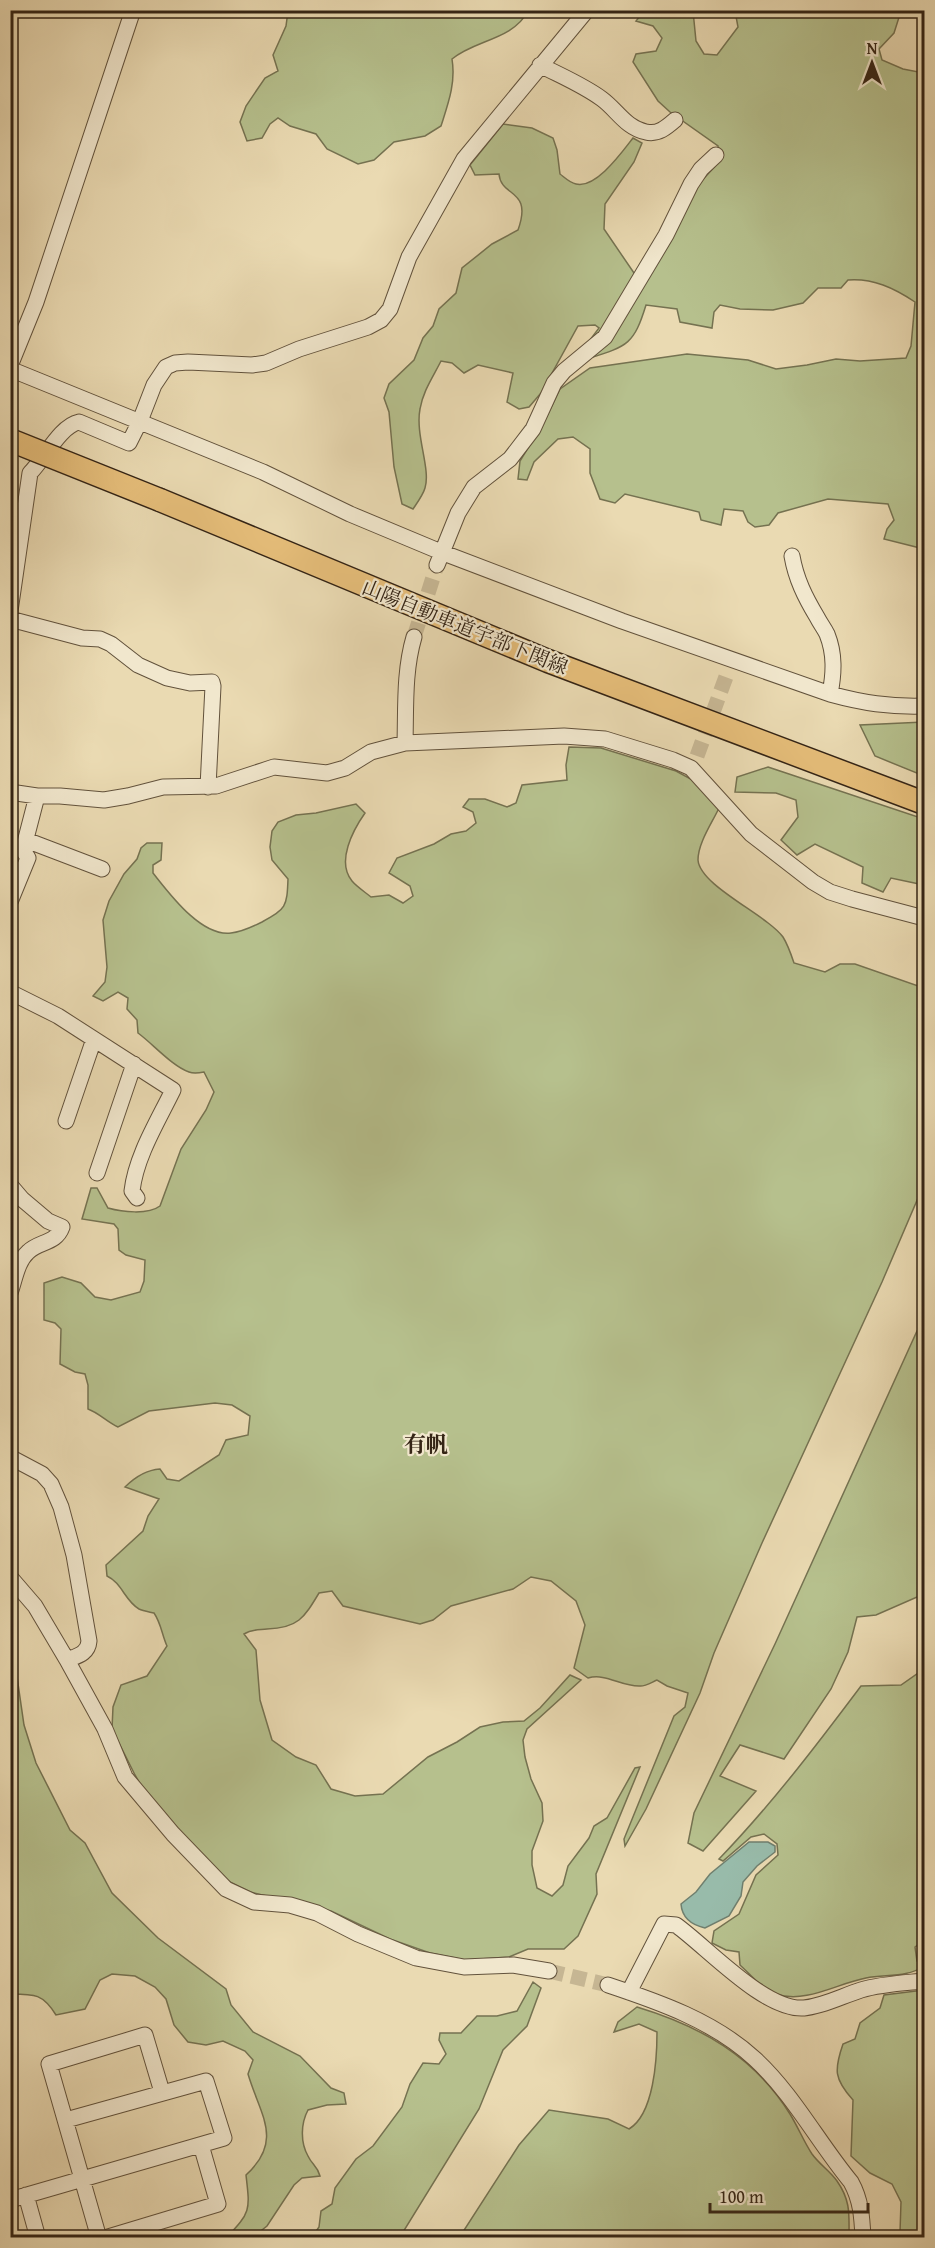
<svg xmlns="http://www.w3.org/2000/svg" width="935" height="2248" font-family="'Gentium Book Plus','Noto Serif JP',serif">
<style>
.green{fill:#b6c08d;stroke:#757251;stroke-width:1.5}
.water{fill:#98bbaa;stroke:#707f6e;stroke-width:1.5}
.lines{fill:none;stroke-linecap:round;stroke-linejoin:round}
.minor-tunnel{stroke:#c6b693;stroke-width:15;stroke-dasharray:15 8;stroke-linecap:butt}
.minor-casing{stroke:#62523c;stroke-width:17}
.highway-casing{stroke:#342415;stroke-width:25}
.minor{stroke:#f1e7cd;stroke-width:15}
.highway{stroke:#e5bd79;stroke-width:22}
.highway-bridge-casing{stroke:#342415;stroke-width:25;stroke-linecap:butt}
.highway-bridge{stroke:#e5bd79;stroke-width:22}
.labels{text-anchor:middle;stroke-width:4.5;stroke-linejoin:round;paint-order:stroke}
.street-label{font-size:20px;fill:#342415;stroke:#f1e7cd}
.quarter-label{font-size:22px;font-weight:bold;fill:#342415;stroke:#f1e7cd}
</style>
<rect width="100%" height="100%" fill="#eadab2"/>
<filter id="stains"><feTurbulence type="fractalNoise" baseFrequency=".00333" numOctaves="4"/><feColorMatrix values="0 0 0 0 .2 0 0 0 0 .09 0 0 0 0 .02 0 0 0 .5 -.17"/></filter>
<radialGradient id="worn" r=".72"><stop offset=".6" stop-color="#630" stop-opacity="0"/><stop offset="1" stop-color="#630" stop-opacity=".3"/></radialGradient>
<!-- green -->
<path class="green" d="M288,11V10L528,11C513,40 474,40 452,59C456,83 448,104 441,126L425,136L394,142L374,160L358,164L327,149L316,134L290,126L278,118L270,124L262,138L247,141L240,122L246,106L265,78L278,71L273,55L286,26Z
M644,11H693L696,41L704,54L717,55L738,27L735,11H901L894,33L879,49L882,60L903,69L924,73V549L884,539L887,529L894,520L888,504L828,499L778,513L769,525L755,527L748,522L743,511L724,509L721,525L701,520L699,512L625,494L615,503L600,499L590,473V449L573,437L558,439L534,462L527,480L518,479L520,461L544,422L560,389L590,368L687,354L748,360L776,369L807,365L836,359L860,361L906,358L911,346L915,302C894,288 873,278 848,280L841,288H818L803,303L773,310L740,309L720,305L714,312L712,328L680,322L677,309L646,305C634,344 628,346 590,358L587,344L599,328L595,325L578,326L541,393L529,407L519,409L507,402L513,373L478,365L464,373L452,363L441,361C433,377 423,391 420,409C415,435 431,469 425,488C423,495 417,503 413,509L402,504L394,467L389,412L384,398L389,384L414,360L423,338L433,326L439,309L456,293L462,268L492,244L518,230C533,188 501,198 499,174L475,175L470,165L503,124L532,128L553,138L557,150L560,174C564,177 570,183 576,184C596,189 622,152 633,138L642,143L634,162L605,204L604,229L634,273L649,274L695,188L719,162L718,146L670,112L658,101L633,62L636,54L656,51L662,38L653,26L636,21Z
M924,722V776L875,756L860,725Z
M569,747L601,748L676,771L700,784L719,808C712,823 698,843 698,860C700,886 767,915 783,937C788,945 791,954 794,963L825,972L840,964H855L924,988V1184L882,1282L762,1543L714,1653L700,1693L646,1809L625,1846L624,1839L674,1716L685,1707L688,1693L667,1686L657,1680C652,1682 645,1687 639,1686C620,1686 606,1673 588,1678L574,1668L585,1625L576,1601L551,1581L531,1577L513,1589L451,1606L433,1620L420,1624L343,1606L332,1591L319,1593C304,1618 298,1628 267,1629C259,1630 252,1629 244,1634L256,1650L260,1700L272,1740L296,1757L316,1765L331,1789L355,1796L383,1794L428,1757L457,1742L480,1727L503,1722L524,1721L540,1708L570,1675L581,1680L527,1729L523,1740L525,1757L531,1779L542,1803L543,1821L532,1851V1865L537,1888L552,1896L563,1885L568,1866L589,1838L594,1826L607,1818L635,1768L640,1767L596,1874L597,1894L578,1936L564,1949H528L509,1957L465,1960L430,1953L390,1939L331,1911L250,1892L228,1881L149,1799L135,1775L112,1729L113,1707L121,1685L147,1676L167,1646C162,1635 161,1623 154,1613C150,1612 143,1611 139,1609C125,1601 122,1583 107,1576L106,1565L143,1531L148,1516L159,1499L125,1487C134,1478 146,1470 160,1469L167,1479L179,1481L219,1455L226,1440L248,1435L250,1416L232,1405L215,1403L149,1411L118,1427C107,1422 99,1413 88,1409V1385L85,1374L75,1372L60,1364L61,1329L55,1323L44,1320V1283L62,1277L81,1283L95,1297L111,1300L140,1292L144,1281L145,1260L126,1255L119,1250L118,1229L114,1224L82,1219L91,1188H97L108,1208C122,1212 148,1215 160,1206L181,1149L206,1110L214,1092L204,1072C199,1073 194,1074 189,1072C172,1066 153,1044 138,1033L137,1020L127,1009L128,998L118,992L103,1001L93,996L105,982L107,967L103,920L109,901L124,874L137,859L141,848L147,843H162L161,860L153,865V873C169,893 201,937 231,933C242,932 252,927 262,922C286,909 287,907 288,879L272,860L270,847L272,831L278,822L296,815L316,813L356,804L365,813C353,830 336,862 352,881C357,887 365,892 371,897L389,895L403,903L413,896L410,886L389,873L397,858L434,844L451,834L466,831L476,823L473,812L463,807L469,799H485L507,807L516,803L522,785L567,780L566,765Z
M768,767L924,819V885L891,878L883,892L862,883L863,867L815,844L797,855L781,840L798,817L796,800L776,793L735,792L737,777Z
M923,1326L924,1594L876,1615L857,1617L848,1652L831,1689L784,1759L740,1745L720,1776L756,1791L703,1851L688,1843L694,1813L775,1644L917,1331Z
M11,1652L16,1670L24,1725L36,1763L70,1830L85,1843L112,1893L158,1938L226,1989L231,2005L253,2032L300,2056L331,2088L344,2093L346,2104L327,2105L308,2110C301,2123 300,2142 308,2156C312,2165 317,2165 320,2176L302,2178L294,2185L267,2226L253,2237H227C251,2212 250,2210 246,2175C284,2140 260,2115 248,2074L253,2060L245,2051L223,2041L206,2045L188,2042L174,2025L166,1999L155,1987L135,1976L112,1974L100,1980L85,2009L56,2015C43,1994 35,1994 11,1994Z
M924,1669V1940L915,1947L917,1961L924,1966C907,1978 886,1974 866,1978C838,1983 806,2004 776,1994C762,1989 751,1975 740,1965L739,1952L726,1950L712,1943L714,1931L739,1914L756,1875L778,1855L777,1844L764,1834L751,1837L723,1861L719,1859C771,1805 816,1746 861,1686L901,1685Z
M533,1982L541,1988L527,2026L503,2050L479,2109L400,2237H312L319,2227L321,2211L332,2204L335,2188L356,2159L373,2146L402,2107L410,2084L423,2063L439,2064L446,2054L439,2040L440,2033H461L477,2016H497L517,2011Z
M924,1990V2237H895L900,2232L901,2202L892,2184L870,2173L851,2156L853,2100C834,2079 834,2070 843,2044L855,2039L860,2023L880,2008L884,1995Z
M637,2007C700,2026 754,2056 790,2114C798,2127 804,2142 812,2154C819,2164 830,2171 837,2181C851,2201 849,2215 849,2237L459,2238L519,2145L549,2110L608,2119L629,2129C654,2114 657,2059 657,2032L639,2024L614,2032L618,2022Z"/>
<!-- water -->
<path class="water" d="M749,1842H768L775,1846V1852L757,1866L743,1882L741,1896L729,1916L705,1928C692,1925 682,1918 681,1904L696,1892L710,1874Z"/>
<g class="lines">
<!-- minor-tunnel -->
<path class="minor-tunnel" d="M414,637L437,565
M697,756L727,674
M549,1971L608,1985"/>
<!-- minor casing -->
<g class="minor-casing">
<path id="minor" d="M540,65C561,76 583,85 602,99C617,110 626,128 646,132C658,135 667,127 675,120
M10,366L36,302L133,10
M10,369L263,472L350,514L441,552L622,621L830,694C863,703 889,707 924,706
M792,556C796,579 805,597 817,617C820,623 824,628 827,634C835,654 834,673 830,694
M437,565L458,513L474,487L510,459L533,429L554,383L564,371L605,337L666,235L691,184L701,169L716,155
M10,611L30,473C45,458 60,426 79,422L129,443L140,421L154,385L166,367L175,363L188,362L252,365L266,363L299,349L368,327L381,320L390,309L409,257L464,159L587,10
M10,619L82,638L100,639L111,644L138,665L167,678L190,683L212,682L213,686L208,787
M405,743C406,707 404,671 414,637
M10,792L37,796H60L104,800L128,796L163,787L216,786L274,767L327,773L345,768L371,752L405,743L564,736L605,739L673,760L691,768L751,834L813,882L830,892L852,899L924,918
M26,840L102,869
M10,902L28,858L23,850L37,796
M10,992L58,1016L173,1090C158,1121 136,1156 132,1191L137,1198
M66,1121L94,1039
M97,1173L134,1064
M10,1185L22,1199L48,1221L62,1227C56,1244 39,1241 28,1252C17,1262 15,1279 10,1293
M10,1457L42,1474L51,1484L61,1507L74,1555L89,1641C88,1654 77,1656 67,1660L105,1729L125,1777L173,1834L226,1889L254,1902L290,1905L317,1913L358,1934L416,1958L464,1967L513,1965L549,1971
M10,1577L35,1606L67,1660
M608,1985C659,2002 714,2021 755,2059C793,2094 818,2142 851,2182C861,2200 862,2217 863,2238
M629,1992L664,1924L676,1925C708,1948 765,2011 804,2008C824,2006 842,1996 861,1990C881,1984 904,1983 924,1981
M26,2195L38,2238
M10,2200L224,2138L206,2081L66,2120
M99,2238L49,2064L145,2035L162,2092
M105,2238L218,2204L201,2145"/>
</g>
<!-- highway casing -->
<g class="highway-casing">
<path id="highway" d="M160,500L548,661L924,803"/>
</g>
<!-- minor -->
<use href="#minor" class="minor"/>
<!-- highway -->
<use href="#highway" class="highway"/>
<!-- highway-bridge casing -->
<g class="highway-bridge-casing">
<path id="highway-bridge" d="M10,440L160,500"/>
</g>
<!-- highway-bridge -->
<use href="#highway-bridge" class="highway-bridge"/>
</g>
<g class="labels">
<!-- street labels -->
<g class="street-label">
<text transform="translate(465 627) rotate(22)" y="7">山陽自動車道宇部下関線</text>
</g>
<!-- quarter labels -->
<g class="quarter-label">
<text x="426" y="1452">有帆</text>
</g>
</g>
<!-- margin -->
<rect width="935" height="2248" fill="none" stroke="#eadab2" stroke-width="36"/>
<rect x="12" y="12" width="911" height="2224" fill="none" stroke="#342415" stroke-width="3"/>
<rect x="18" y="18" width="899" height="2212" fill="none" stroke="#342415" stroke-width="1.5"/>
<!-- north arrow -->
<g transform="translate(872 63)" stroke="#f1e7cd" stroke-width="4.5" paint-order="stroke">
<path d="M0-4.5L10 22L0 15L-10 22Z" fill="#342415"/>
<text y="-9" font-size="16" font-weight="bold" text-anchor="middle" fill="#342415">N</text>
</g>
<!-- scale -->
<path d="M710 2203v9h158v-9" fill="none" stroke="#342415" stroke-width="3"/>
<text x="719" y="2203" font-size="18" fill="#342415" stroke="#f1e7cd" stroke-width="4.5" paint-order="stroke">100 m</text>
<rect width="100%" height="100%" filter="url(#stains)"/>
<rect width="100%" height="100%" fill="url(#worn)"/>
</svg>
